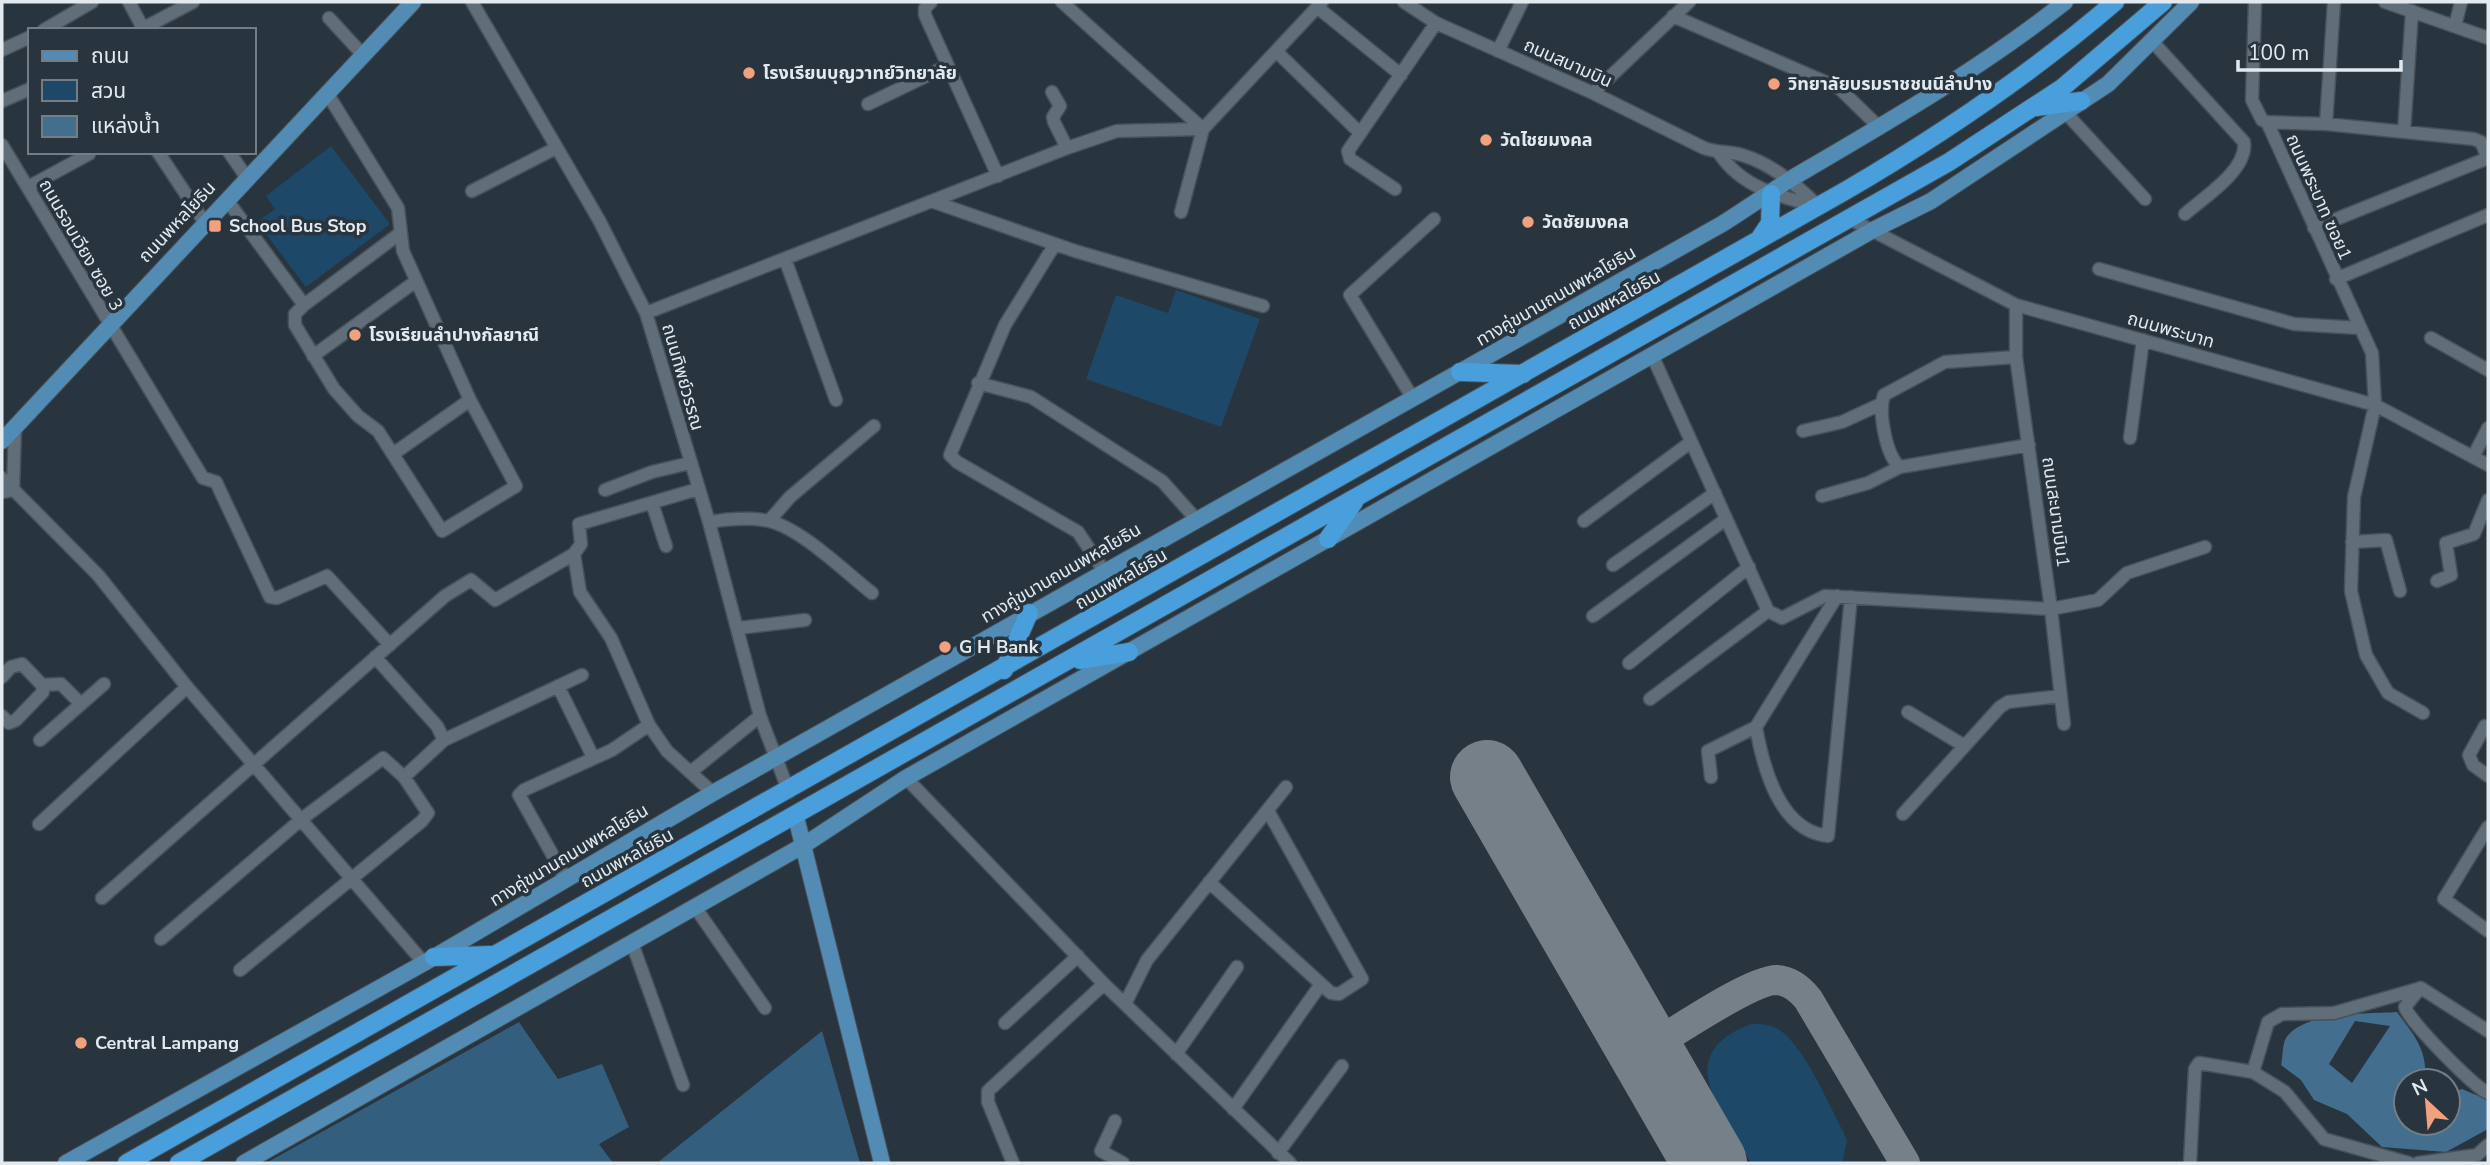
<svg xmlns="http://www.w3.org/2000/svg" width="2490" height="1165" font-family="'Nunito Sans','Noto Sans Thai',sans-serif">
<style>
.green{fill:#1e4867}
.forest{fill:#335e7d}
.water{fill:#436e8e;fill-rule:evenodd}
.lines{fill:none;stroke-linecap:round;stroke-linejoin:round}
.taxiway{stroke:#768089;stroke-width:30}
.runway{stroke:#768089;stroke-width:74}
.minor-casing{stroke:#475159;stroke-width:15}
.major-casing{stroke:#475159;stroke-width:18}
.highway-casing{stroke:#475159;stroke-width:20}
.minor{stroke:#606e79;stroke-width:12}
.major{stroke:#528bb4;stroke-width:16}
.highway{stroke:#489fdc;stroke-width:18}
.poi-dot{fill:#f2a17e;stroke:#28343e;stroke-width:2.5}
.labels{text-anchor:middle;stroke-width:7;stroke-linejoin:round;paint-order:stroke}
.street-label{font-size:18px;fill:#e2eaf0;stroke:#28343e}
.poi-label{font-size:18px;font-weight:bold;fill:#e2eaf0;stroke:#28343e;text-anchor:start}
</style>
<rect width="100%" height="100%" fill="#28343e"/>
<!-- green -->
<path class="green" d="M331,146L390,224L306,287L257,222L275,209L266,196Z
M1176,290L1260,319L1221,427L1086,379L1116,295L1168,313Z
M1751,1024C1761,1024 1769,1024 1778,1029C1804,1045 1828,1103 1843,1131L1847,1141L1842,1163H1751C1723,1112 1669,1055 1751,1024Z"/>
<!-- forest -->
<path class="forest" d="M519,1022L558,1079L602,1064L629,1127L599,1144L613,1163H266Z
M822,1031L860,1163H657Z"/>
<!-- water -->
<path class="water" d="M2397,1012C2413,1034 2428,1050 2425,1079L2428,1081H2406V1123H2448V1093L2462,1089L2488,1100V1129L2446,1152L2382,1147L2347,1114L2314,1100L2301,1080L2281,1065C2283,1057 2282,1045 2286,1038C2304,1011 2368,1014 2397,1012ZM2355,1021L2390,1026L2352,1083L2329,1064Z"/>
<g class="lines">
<!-- taxiway -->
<path class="taxiway" d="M1644,1051C1669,1036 1752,979 1777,980C1791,981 1800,989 1808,999L1905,1163"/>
<!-- runway -->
<path class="runway" d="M1487,777L1710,1163"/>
<!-- minor casing -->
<g class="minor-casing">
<path id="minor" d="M129,2L144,30
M472,2L599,220L646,313L709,522L760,716L789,792
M931,2L925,8V15L998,176
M1062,2L1203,129L1181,212
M1404,2L1436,23L1593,93L1704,148C1717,153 1729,151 1742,155C1772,164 1797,185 1819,207
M2255,2L2252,100L2262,120L2267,122L2372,353L2375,405L2354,497L2351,591L2366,655L2388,693L2423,713
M2385,2L2488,38
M1317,7L1401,75
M1673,16L1839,88L1880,128
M329,18L363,55
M2455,26L2461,2
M44,30L92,2
M140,30L193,2
M2152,41L2244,142C2248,170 2204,197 2185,214
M2,50L30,37
M1276,51L1359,132
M1498,51L1522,2
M1052,92L1060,106L1053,117L1054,122L1067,148
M1593,93L1689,2
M2,101L30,89
M868,104L947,66
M2065,112L2145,199
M2267,122L2326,124L2474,139L2481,142L2488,158
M2326,124L2334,2
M2404,132L2412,11
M2,145L203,478L216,482L270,597L277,598L327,576L390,645
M158,152L205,223
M229,152L247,178
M1719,153C1741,187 1780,197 1817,206
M28,187L89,154
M1395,189L1350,159L1348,151L1436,23
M472,191L556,148
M227,200L304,305L295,314V325L334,389L358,416L378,431L442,531L516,486L470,400L403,251L398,208L327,93
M934,202L1075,251L1263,306
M1848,218L2016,305L2375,405L2488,465
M2314,228L2488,158
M1055,244L1005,325L950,455L957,462L1078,532L1104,571
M785,259L836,400
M2099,269L2294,324L2359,328
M2336,279L2488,215
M304,305L399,234
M2016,305V357L2051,609L2064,724
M646,313L1067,148L1117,131L1203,129L1322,2
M2431,338L2488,370
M1652,355L1768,611L1782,618L1825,596L2051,609L2098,600L2127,573L2205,547
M313,356L416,281
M2016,357L1945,362L1884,395C1878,412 1886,456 1900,467L2029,445
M978,383L1031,397L1162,481L1196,519
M1412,397L1350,295L1434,219
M1803,431L1842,422L1881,404
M2130,438L2143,340
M393,454L470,400
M2473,457L2488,428
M2,478L98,575L187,687L424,963
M605,490L652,472L690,463
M2,492L13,490L15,427
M1822,496L1868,483L1900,467
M652,503L666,546
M769,521L790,497L874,426
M1584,521L1691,442
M709,522C727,519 750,517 769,521C802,529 845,572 872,593
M2352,542L2386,540L2400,591
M574,554L581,544L579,524L698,489
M1613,565L1715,493
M2437,581L2451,575L2446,543L2474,534L2488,500
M1593,616L1726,519
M739,628L805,620
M375,657L437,726L444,740
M1629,663L1749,567
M2,677L11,667L22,664L42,685L61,684L81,704
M558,686L593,757
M1650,699L1768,611
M1908,712L1963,745
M2,716L9,723L16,720L43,692L42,685
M2485,726L2469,755L2473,765L2488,776
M1756,727C1763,767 1779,831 1828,836L1851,597
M40,740L104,684
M692,771L760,716
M404,777L444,740L582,675
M1711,777L1708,751L1756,727L1837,596
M906,778L1104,984L1290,1163
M1903,814L2000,707L2008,702L2061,696
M39,824L187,687
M2488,827L2444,899L2488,931
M566,879L519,795L524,790L612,750L649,725
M1209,882L1331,993L1339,994L1362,979L1268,811
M102,898L445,596L471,580L495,600L574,554L580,592L611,638L649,725L667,751L713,793
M695,907L765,1008
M161,939L303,818L383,758L404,777L428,813L422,821L240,970
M632,943L683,1085
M2420,988L2405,1007C2409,1021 2474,1087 2488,1093
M1125,1004L1147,960L1286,787
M1005,1023L1078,956
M1176,1054L1237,967
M2253,1072L2285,1092L2324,1139L2409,1163
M1233,1109L1321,984
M1115,1121L1101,1151L1123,1163
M1278,1153L1342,1066
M1013,1163L988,1102V1091L1104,984
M2190,1163L2195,1069L2199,1063L2253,1072L2268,1022L2282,1014L2334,1013L2421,988L2488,1031
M2418,1163L2477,1155L2488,1145"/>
</g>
<!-- major casing -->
<g class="major-casing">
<path id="major" d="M2,441L413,2
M796,817L882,1163
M66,1163L424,963L713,793L1722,224C1746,209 1770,192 1794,177C1888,122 1980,69 2065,2
M244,1163L804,845L906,778L1873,230L1931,201L2108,84L2191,2"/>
</g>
<!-- highway casing -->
<g class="highway-casing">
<path id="highway" d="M2036,107L2081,101
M1760,238L1770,223L1771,194
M1460,372L1523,374
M1328,539L1354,502
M1080,660L1129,652
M1004,670L1029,613
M434,957L490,955
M127,1163L1845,191C1941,135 2031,74 2115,2
M179,1163L1949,162L2062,88L2163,2"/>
</g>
<!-- minor -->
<use href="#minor" class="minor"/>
<!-- major -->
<use href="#major" class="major"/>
<!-- highway -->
<use href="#highway" class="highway"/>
</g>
<!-- markers -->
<g class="poi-dot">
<circle cx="749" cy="73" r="7"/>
<circle cx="1774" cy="84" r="7"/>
<circle cx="1486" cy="140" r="7"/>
<circle cx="1528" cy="222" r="7"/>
<rect x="208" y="219" width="14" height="14" rx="3.5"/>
<circle cx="355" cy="335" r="7"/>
<circle cx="945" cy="647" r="7"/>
<circle cx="81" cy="1043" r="7"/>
</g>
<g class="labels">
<!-- street labels -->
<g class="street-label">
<text transform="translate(1568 63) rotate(24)" y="6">ถนนสนามบิน</text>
<text transform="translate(2319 197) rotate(66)" y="6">ถนนพระบาท ฃอย1</text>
<text transform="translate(177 222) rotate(-47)" y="6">ถนนพหลโยธิน</text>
<text transform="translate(81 245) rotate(60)" y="6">ถนนรอบเวียง ซอย 3</text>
<text transform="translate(1556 296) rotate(-30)" y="6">ทางคู่ขนานถนนพหลโยธิน</text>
<text transform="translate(1614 300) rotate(-29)" y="6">ถนนพหลโยธิน</text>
<text transform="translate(2171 330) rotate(16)" y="6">ถนนพระบาท</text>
<text transform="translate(683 377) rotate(74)" y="6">ถนนทิพย์วรรณ</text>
<text transform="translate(2056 512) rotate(82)" y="6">ถนนสะนามบิน1</text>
<text transform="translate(1061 573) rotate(-30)" y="6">ทางคู่ขนานถนนพหลโยธิน</text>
<text transform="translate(1121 579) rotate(-30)" y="6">ถนนพหลโยธิน</text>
<text transform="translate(569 855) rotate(-31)" y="6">ทางคู่ขนานถนนพหลโยธิน</text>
<text transform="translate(627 858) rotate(-29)" y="6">ถนนพหลโยธิน</text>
</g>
<!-- poi labels -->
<g class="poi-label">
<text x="763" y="79">โรงเรียนบุญวาทย์วิทยาลัย</text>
<text x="1788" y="90">วิทยาลัยบรมราชชนนีลำปาง</text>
<text x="1500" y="146">วัดไชยมงคล</text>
<text x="1542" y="228">วัดชัยมงคล</text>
<text x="229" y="232">School Bus Stop</text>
<text x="369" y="341">โรงเรียนลำปางกัลยาณี</text>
<text x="959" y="653">G H Bank</text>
<text x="95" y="1049">Central Lampang</text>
</g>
</g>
<!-- border -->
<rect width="2490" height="1165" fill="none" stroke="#e2eaf0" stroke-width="7"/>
<!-- legend -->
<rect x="28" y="28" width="228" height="126" fill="#28343e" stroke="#727d85" stroke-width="2"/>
<rect x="42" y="51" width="35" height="10" fill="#528bb4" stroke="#727d85" stroke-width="2"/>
<text x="91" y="63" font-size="21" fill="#e2eaf0">ถนน</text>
<rect x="42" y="80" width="35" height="21" fill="#1e4867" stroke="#727d85" stroke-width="2"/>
<text x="91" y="98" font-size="21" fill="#e2eaf0">สวน</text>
<rect x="42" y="116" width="35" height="21" fill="#436e8e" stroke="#727d85" stroke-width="2"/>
<text x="91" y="133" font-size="21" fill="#e2eaf0">แหล่งน้ำ</text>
<!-- north arrow -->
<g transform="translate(2427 1102) rotate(334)"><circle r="33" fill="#28343e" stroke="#727d85" stroke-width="2"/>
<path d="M0-5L12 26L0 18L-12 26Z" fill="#f2a17e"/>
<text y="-10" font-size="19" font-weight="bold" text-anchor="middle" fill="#e2eaf0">N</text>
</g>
<!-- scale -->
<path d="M2238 60v10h163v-10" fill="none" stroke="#e2eaf0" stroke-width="3.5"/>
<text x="2248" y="60" font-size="21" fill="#e2eaf0" stroke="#28343e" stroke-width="5" paint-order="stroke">100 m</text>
</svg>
